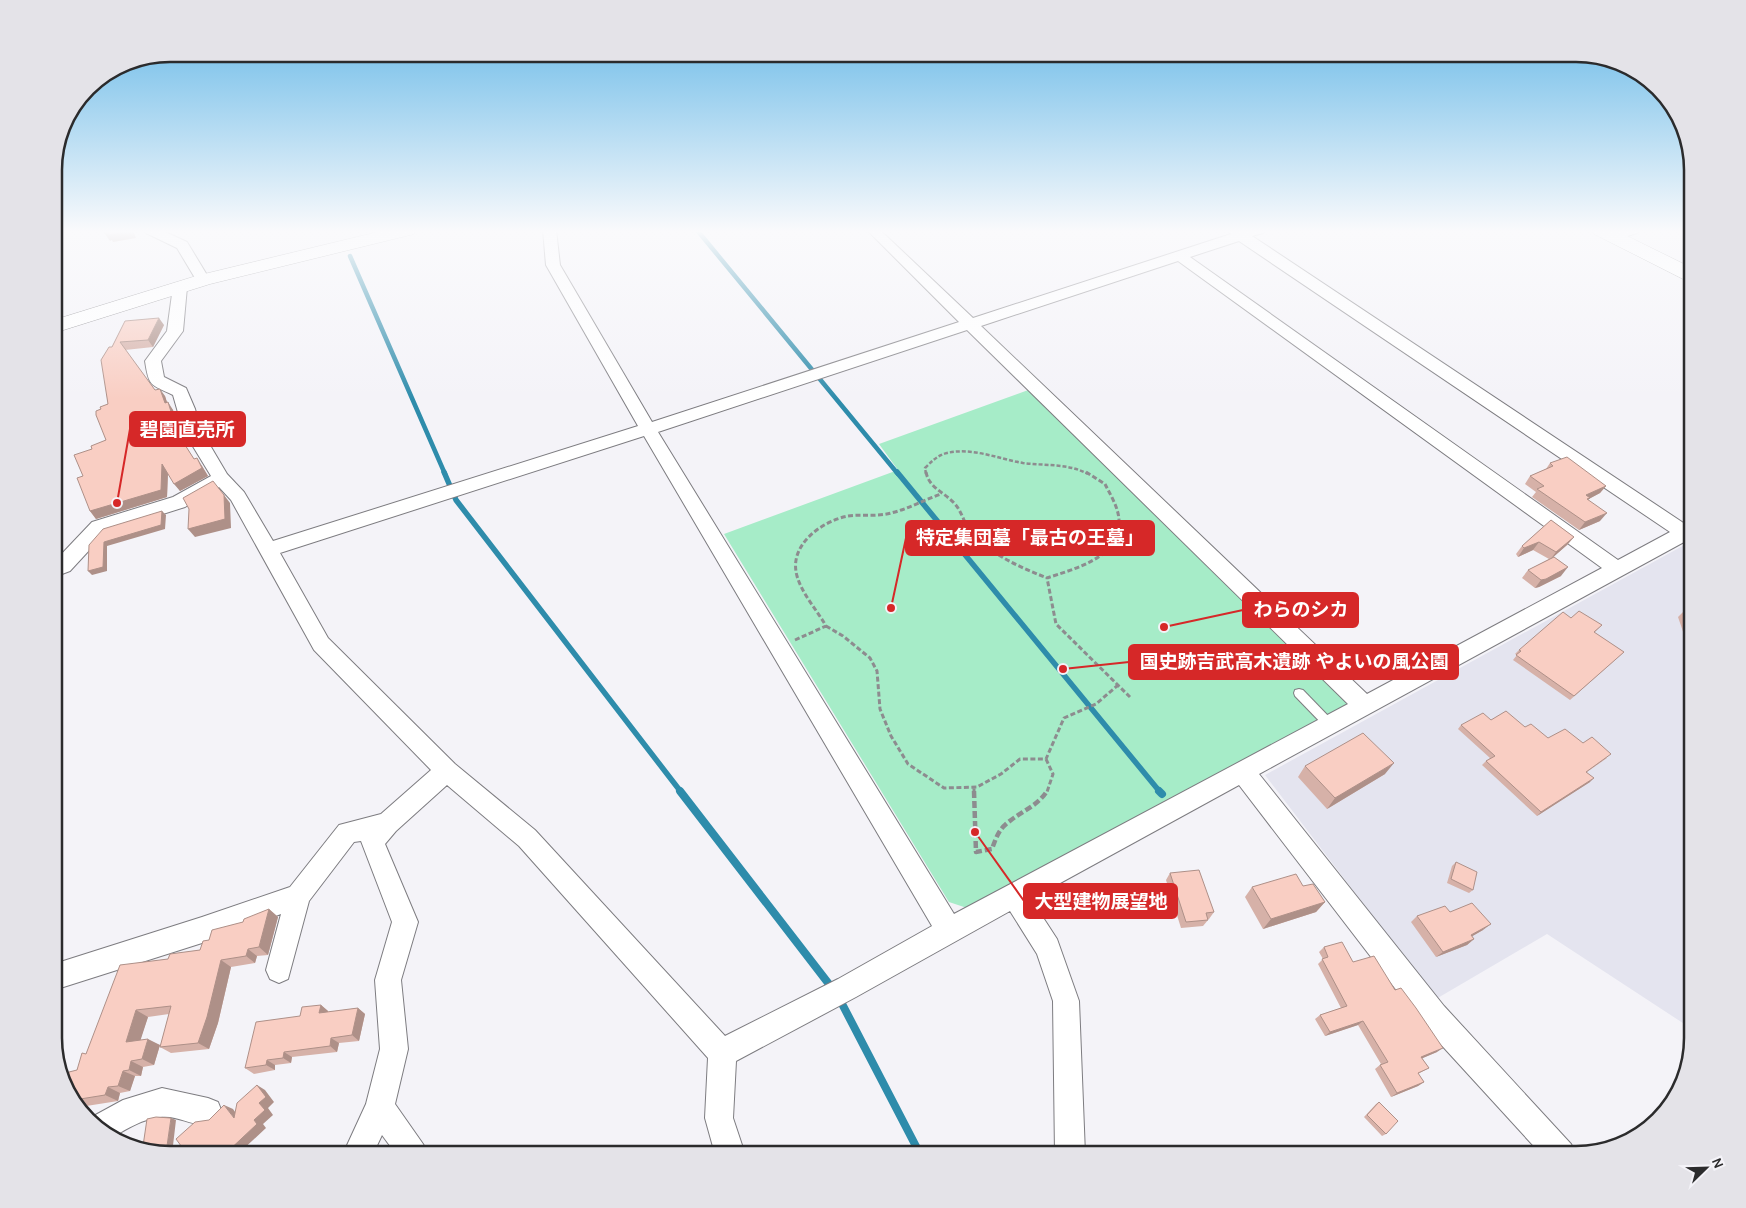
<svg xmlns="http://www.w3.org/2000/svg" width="1746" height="1208" font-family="Karla,'Noto Sans JP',sans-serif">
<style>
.built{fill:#e4e4ef}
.green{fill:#a6ecc8}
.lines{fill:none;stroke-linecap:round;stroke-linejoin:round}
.stream-far2{stroke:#2e8cab;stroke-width:4.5}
.stream-far1{stroke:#2e8cab;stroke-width:5.5}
.stream{stroke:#2e8cab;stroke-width:8}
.lane-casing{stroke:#7d7c80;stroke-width:2}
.street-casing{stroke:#7d7c80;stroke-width:2}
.secondary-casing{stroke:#7d7c80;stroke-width:1}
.path-far2{stroke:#8d8c8f;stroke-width:2.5;stroke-dasharray:4 2;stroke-linecap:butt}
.path-far1{stroke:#8d8c8f;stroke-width:3;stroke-dasharray:5 2.5;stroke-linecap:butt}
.path{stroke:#8d8c8f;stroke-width:4.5;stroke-dasharray:7 3;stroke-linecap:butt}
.lane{fill:#fff;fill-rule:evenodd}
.street{fill:#fff;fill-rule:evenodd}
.secondary{fill:#fff;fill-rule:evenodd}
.wall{fill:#d6b1a8}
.shaded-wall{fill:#ae9088}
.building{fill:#f9cec3;stroke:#ae9088}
.rim{fill:none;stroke:#2b2b2c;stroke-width:2.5}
.leader{fill:none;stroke:#d62828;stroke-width:2}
.callout-dot{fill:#d62828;stroke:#f4f3f8;stroke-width:2}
.callout{fill:#d62828;stroke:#d62828;stroke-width:2}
.callout-label{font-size:19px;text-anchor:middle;font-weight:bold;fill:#fff}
</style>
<rect width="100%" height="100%" fill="#f4f3f8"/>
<!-- built -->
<path class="built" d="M1688,543L1692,546V1029L1547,934L1436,999L1265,775Z"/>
<!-- green -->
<path class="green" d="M1031,389L1348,696L1347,705L967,908L949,902L724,534L898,470L879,444Z"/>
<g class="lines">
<!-- stream-far2 -->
<path class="stream-far2" d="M697,230L898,474
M350,256L445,474"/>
<!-- stream-far1 -->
<path class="stream-far1" d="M444,472L456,500L681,792
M897,472L1160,792"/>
<!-- stream -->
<path class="stream" d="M680,791L832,988
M1159,791L1162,794
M839,998L920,1154"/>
<!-- lane casing -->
<g class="lane-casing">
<path id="lane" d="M1299,689L1303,690L1334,722L1336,725L1334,728L1330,730L1326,728L1295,696L1294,693L1295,690Z"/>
</g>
<!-- street casing -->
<g class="street-casing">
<path id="street" d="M145,230H161L187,242L210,280L208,283H198L177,248L146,233Z
M543,230H556L560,265L652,422L959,322L867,230H880L973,318L1231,234L1227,230H1264L1263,233L1252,236L1685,524L1692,522V545L1684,542L1259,774L1444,1006L1571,1144L1576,1154H1541L1424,1026L1239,785L1031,899L1057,939L1079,1001L1085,1154H1055L1053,1001L1037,954L1010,911L856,997L736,1061L733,1118L745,1154H715L705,1118L708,1058L519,846L447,785L396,831L385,844L418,922L401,980L408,1049L395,1104L423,1144L428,1154H396L382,1135L373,1154H343L366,1104L380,1049L375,980L392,922L361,841L354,842L309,901L288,979L279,983L270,979L266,970L281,914L202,943L54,990V964L202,917L290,887L339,825L381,814L431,770L314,650L231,500L219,487L185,507L106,532L70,571L54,577V562L92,522L173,497L211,476L183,430L173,395C150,384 149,387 145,361L167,331L173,287L175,284H185L187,287L183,331L161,361L164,377L186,388L195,409L201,430L227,474L244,492L273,541L638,426L546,265ZM1239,241L1670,532L1618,560L1190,257ZM1178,261L1602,568L1367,694L981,326ZM967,330L1348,704L954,914L658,432ZM644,436L932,926L838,979L725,1036L535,830L455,764L328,638L280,553Z
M1620,230H1639L1637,233L1614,240L1607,236L1609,233Z
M162,1088L208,1098L218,1102L222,1112L218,1122C196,1131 180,1114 160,1117C143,1119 128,1128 113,1137L106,1134L90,1118L123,1100Z"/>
</g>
<!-- secondary casing -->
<g class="secondary-casing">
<path id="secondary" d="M386,230H416L414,234L210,284L54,333V320L196,276Z
M1592,230H1615L1692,268V282L1685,280L1594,234Z"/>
</g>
<!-- path-far2 -->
<path class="path-far2" d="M926,474L925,468C932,461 938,455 947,453C972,447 999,459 1023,463C1045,466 1068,463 1088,474"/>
<!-- path-far1 -->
<path class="path-far1" d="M926,472C929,488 944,492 954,503C962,511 964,524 971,532C991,555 1020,567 1047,578
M1086,472L1105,484
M1105,484C1111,496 1120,510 1119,524C1118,558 1074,569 1047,578L1056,624L1130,697
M826,626L843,636L870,658L877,671L880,709L891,736L908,764L944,788L977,787L1001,774L1020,759H1046L1064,718L1096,704L1117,686
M795,640L826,626C817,610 802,594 797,576C788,545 822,521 848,516C862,514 877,517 891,513C908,509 924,500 941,494
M1046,759L1053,774L1047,792
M974,787V792"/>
<!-- path -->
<path class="path" d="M974,791L976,852L992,849C995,841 998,831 1005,825C1019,812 1037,807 1047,791"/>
<!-- lane -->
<use href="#lane" class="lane"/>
<!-- street -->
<use href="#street" class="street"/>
<!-- secondary -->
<use href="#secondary" class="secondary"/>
</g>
<!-- wall -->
<path class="wall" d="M125,321L164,325L153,347L125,350L155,390L165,396L167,403L173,410L183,442L194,459L202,466L208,476L180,491L168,473L167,497L96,519L90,511L83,476L92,449L106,440L101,409L108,404L112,347Z
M1550,463L1606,486L1600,493L1588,499L1600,521L1579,530L1532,497L1536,492L1525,484L1530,476L1546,469Z
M1551,520L1574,537L1567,545L1553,557L1561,576L1539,587L1535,588L1522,578L1528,570L1549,559L1533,550L1518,557L1516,554L1522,546Z
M1684,611L1692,613V658L1678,617Z
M1571,618L1602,625L1594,633L1624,652L1570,700L1513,660L1517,655L1515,654L1519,650Z
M1491,720L1525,727L1548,738L1583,743L1607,758L1587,772L1590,782L1537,816L1482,765L1486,761L1490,758L1458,729L1461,725Z
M1305,766L1385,774L1327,809L1298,777Z
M1456,862L1473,890L1469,893L1447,883L1452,866Z
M1170,873L1214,912L1209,919H1208V920L1203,926L1181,928L1166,880Z
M1303,886L1325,902L1316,912L1263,929L1245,897L1252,887Z
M269,909L278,917L268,955L257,956L255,963L231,967L218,1023L209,1049L171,1053L160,1047L169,1014L148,1017L140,1040L160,1045L154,1065L143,1067L141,1076H135L130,1091L120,1093L118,1101L80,1107L69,1095L77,1070L86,1054L168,959L200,950L209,940L243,922Z
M1450,912L1483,930L1472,936L1474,939L1467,945L1436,957L1411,922L1417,916Z
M1324,947L1353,962L1395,990L1437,1052L1422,1058L1429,1068L1418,1074L1424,1082L1418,1086L1391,1097L1375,1069L1381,1064L1358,1025L1325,1036L1315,1019L1320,1015L1341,1008L1318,964L1323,959L1319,952Z
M321,1005L328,1011V1012L358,1008L365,1014L359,1041L339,1043L337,1052L292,1057L291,1063L275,1065V1070L254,1074L245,1068L300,1016Z
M1379,1102L1386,1134L1382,1136L1364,1117L1376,1104Z"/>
<!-- shaded-wall -->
<path class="shaded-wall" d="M54,230L57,232L54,239Z
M102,230H133L136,238L113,242L112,240L110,241Z
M159,318L164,325L153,347L148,340Z
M160,389L165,396L170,411L165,403Z
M168,402L173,410L183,442L199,467L178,434Z
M197,458L202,466L208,476L180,491L174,484Z
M162,464L168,472L167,497L96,519L90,511Z
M1606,486L1600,493L1589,499L1584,505L1586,495Z
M224,495L230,503L231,528L195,537L188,529Z
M162,511L166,515L165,529L107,546V571L92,575L88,571L104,542Z
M1607,513L1600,521L1579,530L1585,522Z
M1574,537L1567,545L1550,560L1556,552Z
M1539,542L1533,550L1518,557L1524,548Z
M1568,567L1561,576L1539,587L1535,588L1541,580Z
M1394,763L1385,774L1327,809L1335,798Z
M1594,778L1590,782L1537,816L1541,812Z
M1325,902L1316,912L1263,929L1271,919Z
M269,909L278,917L268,955L259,947Z
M1491,924L1483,930L1464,941L1471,935Z
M1474,939L1467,945L1436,957L1443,952Z
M248,949L257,956L255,963L246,956Z
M221,960L231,967L218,1023L209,1049L198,1043Z
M54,987L59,990L61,995L54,1000Z
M321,1005L328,1011L327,1019L319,1013Z
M358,1008L365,1014L359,1041L352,1035Z
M136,1010L148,1017L138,1048L126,1042Z
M1363,1021L1358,1025L1325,1036L1330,1032Z
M331,1038L339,1043L337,1052L330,1046Z
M148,1039L160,1045L154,1065L142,1059Z
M1443,1048L1437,1052L1416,1061L1421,1057Z
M284,1052L292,1057L291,1063L283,1058Z
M267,1060L275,1065V1070L266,1065Z
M131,1061L143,1067L141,1076L129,1070Z
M123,1071L135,1076L130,1091L118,1086Z
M1424,1082L1418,1086L1391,1097L1397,1093Z
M257,1085L265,1090L274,1102L268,1108L273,1115L263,1124L266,1128L238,1154H225L254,1120L259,1103Z
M108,1087L120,1093L118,1101L105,1095Z
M224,1105L233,1109L242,1122L234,1118Z
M171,1118L176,1120L172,1154L166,1153Z"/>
<!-- building -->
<path class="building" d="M104,230H131L132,231L109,235L108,233L105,234Z
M159,318L148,340L120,342L155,390L160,389L165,403L168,402L178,434L194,459L197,458L202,468L174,484L162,464L161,490L90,511L77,478L83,476L74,455L92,449L91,446L106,440L96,415V411L101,409L100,407L108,404L101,360L109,347H112L125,321Z
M1567,457L1606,486L1586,495L1590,498L1587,499L1607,513L1585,522L1537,489L1544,486L1530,476L1553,466L1550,463Z
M213,481L224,495L225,519L188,529L189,509L183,498Z
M162,511L161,525L104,542L103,567L88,571L89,545L103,529Z
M1551,520L1574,537L1556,552L1539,542L1524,548L1522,546Z
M1554,557L1568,567L1546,579L1541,580L1528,570Z
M1579,611L1602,625L1594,632L1624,652L1574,696L1516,655L1521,651L1519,650L1563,612L1571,618Z
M1684,611L1692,613V636Z
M1506,711L1525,727L1531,724L1548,738L1565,729L1583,743L1592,737L1611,754L1586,772L1594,778L1541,812L1486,761L1495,756L1461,725L1483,713L1491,720Z
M1363,733L1394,763L1335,798L1305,766Z
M1456,862L1477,872L1473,890L1451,879Z
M1199,870L1214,912L1206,913L1208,920L1186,922L1170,873Z
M1296,874L1303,886L1313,884L1325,902L1271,919L1252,887Z
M1472,903L1491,924L1471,935L1474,939L1443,952L1417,916L1445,906L1450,912Z
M269,909L259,947L248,949L246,956L221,960L207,1017L198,1043L160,1047L171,1006L136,1010L126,1042L148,1039L142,1059L131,1061L129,1070L123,1071L118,1086L108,1087L105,1095L74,1100L69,1095L65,1082L69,1072L77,1070L82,1053L86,1054L120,965L168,959L170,954L200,950L203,941L209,940L212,930L243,922L244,919Z
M1342,942L1353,962L1374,956L1395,990L1401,988L1416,1008L1443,1048L1421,1057L1429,1068L1418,1073L1424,1082L1397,1093L1380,1065L1388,1062L1363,1021L1330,1032L1320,1015L1347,1006L1322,959L1328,957L1324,947Z
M321,1005L319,1013L358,1008L352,1035L331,1038L330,1046L284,1052L283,1058L267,1060L266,1065L245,1068L256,1022L300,1016L302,1007Z
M257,1085L266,1097L259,1103L265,1110L254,1120L257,1124L225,1154H187L176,1139L195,1122L209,1120L224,1105L234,1118L237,1103Z
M1379,1102L1398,1121L1386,1134L1367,1115Z
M156,1117L171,1118L166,1153L143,1146L147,1119Z"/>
<!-- sky -->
<linearGradient id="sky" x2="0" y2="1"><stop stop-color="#5eb5e6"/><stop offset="0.58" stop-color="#fafafc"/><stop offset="1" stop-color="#fafafc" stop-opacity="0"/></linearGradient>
<rect width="1746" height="399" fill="url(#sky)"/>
<!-- crop -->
<path d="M0 0H1746V1208H0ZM170 62H1576A108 108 0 0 1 1684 170V1038A108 108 0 0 1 1576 1146H170A108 108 0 0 1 62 1038V170A108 108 0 0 1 170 62Z" fill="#e4e3e8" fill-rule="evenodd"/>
<path class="rim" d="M170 62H1576A108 108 0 0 1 1684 170V1038A108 108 0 0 1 1576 1146H170A108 108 0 0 1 62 1038V170A108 108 0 0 1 170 62Z"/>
<!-- callouts -->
<path class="leader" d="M117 503L130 429M891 608L906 538M1164 627L1243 610M1063 669L1129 662M975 832L1024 901"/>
<g class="callout-dot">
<circle cx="117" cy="503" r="5"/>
<circle cx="891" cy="608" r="5"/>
<circle cx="1164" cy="627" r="5"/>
<circle cx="1063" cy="669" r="5"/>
<circle cx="975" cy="832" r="5"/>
</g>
<g class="callout">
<rect x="130" y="412" width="115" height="34" rx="5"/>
<rect x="906" y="521" width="248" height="34" rx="5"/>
<rect x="1243" y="593" width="115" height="34" rx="5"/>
<rect x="1129" y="645" width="329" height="34" rx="5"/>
<rect x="1024" y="884" width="153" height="34" rx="5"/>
</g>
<g class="callout-label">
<text x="187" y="436">碧園直売所</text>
<text x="1030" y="544">特定集団墓「最古の王墓」</text>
<text x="1301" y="616">わらのシカ</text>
<text x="1294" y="668">国史跡吉武高木遺跡 やよいの風公園</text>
<text x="1101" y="908">大型建物展望地</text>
</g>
<!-- north arrow -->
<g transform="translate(1706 1168) rotate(67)" stroke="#f4f3f8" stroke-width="4" paint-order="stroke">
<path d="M0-4L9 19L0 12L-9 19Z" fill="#2b2b2c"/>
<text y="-8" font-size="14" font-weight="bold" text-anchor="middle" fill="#2b2b2c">N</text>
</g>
</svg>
